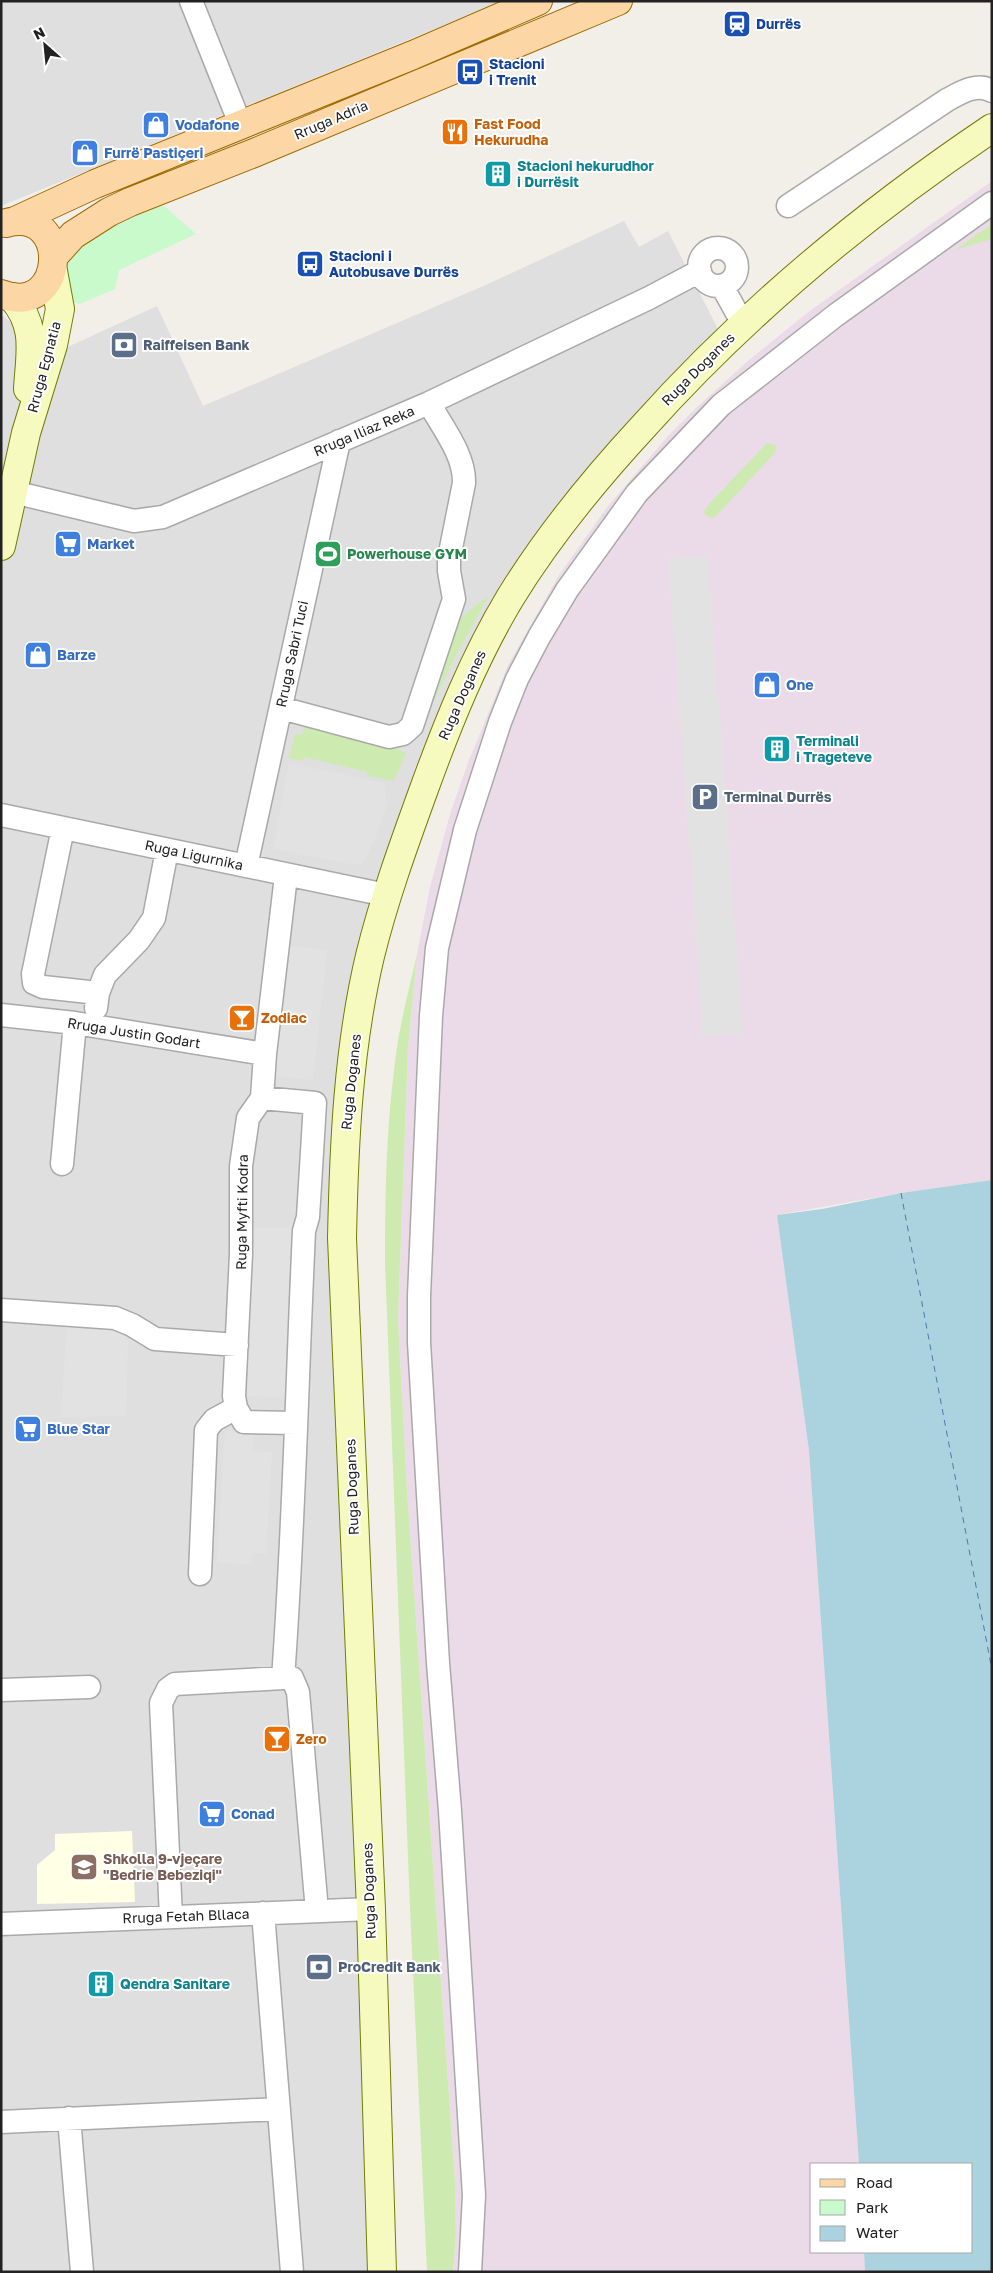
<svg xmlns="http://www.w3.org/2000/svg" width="993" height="2273" font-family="'Golos Text',sans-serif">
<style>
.residential{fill:#e0dfdf}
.industrial{fill:#ebdbe8}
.education{fill:#ffffe5}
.grass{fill:#cdebb0}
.park{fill:#c8facc}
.parking{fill:#e2e2e2}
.water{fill:#aad3df}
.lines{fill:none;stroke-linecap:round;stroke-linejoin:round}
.ferry{stroke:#4a7aab;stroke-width:1;stroke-dasharray:6 5;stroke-linecap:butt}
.minor-casing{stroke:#a9a9a9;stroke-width:25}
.secondary-casing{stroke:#707d05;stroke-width:30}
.primary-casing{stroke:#a06b00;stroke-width:30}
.minor{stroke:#fff;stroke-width:22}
.secondary{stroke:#f7fabf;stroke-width:28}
.primary{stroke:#fcd6a4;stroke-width:28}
.labels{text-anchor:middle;stroke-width:4;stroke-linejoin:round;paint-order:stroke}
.transit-label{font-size:14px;font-weight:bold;fill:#164399;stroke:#fff;text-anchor:start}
.street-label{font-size:14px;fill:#222;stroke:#fff}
.food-label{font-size:14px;font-weight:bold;fill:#c56008;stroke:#fff;text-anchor:start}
.shop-label{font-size:14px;font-weight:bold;fill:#366cbe;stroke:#fff;text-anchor:start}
.culture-label{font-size:14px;font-weight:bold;fill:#0d838f;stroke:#fff;text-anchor:start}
.service-label{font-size:14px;font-weight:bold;fill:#4e5e75;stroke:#fff;text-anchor:start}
.leisure-label{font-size:14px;font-weight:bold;fill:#27864d;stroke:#fff;text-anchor:start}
.education-label{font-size:14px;font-weight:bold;fill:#785e54;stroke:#fff;text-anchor:start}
</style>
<rect width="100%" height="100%" fill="#f2efe9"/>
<!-- residential -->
<path class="residential" d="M1,1H503L1,206Z
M624,221L639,247L668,231L720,333L531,551L393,857L332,1308L336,1444L346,1634L375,2272H1V315L20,328L61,350L157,306L203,406L488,284Z"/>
<!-- industrial -->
<path class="industrial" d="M992,181V1180L901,1193L777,1215L809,1451L859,2164H812V2252H864L865,2272H453L456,2235L455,2183L407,1490L398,1319L408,1048L417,954L430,887L451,811L469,760L509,663L559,575L608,506L667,437L697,407L749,360L807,313Z"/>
<!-- education -->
<path class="education" d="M132,1831L135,1902L37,1904V1865L55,1850V1834Z"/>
<!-- grass -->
<path class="grass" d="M992,224V239L955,250Z
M767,443L775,445L776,450L774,454L718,514L713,518L706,516L704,512L707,506Z
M489,595L455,657L422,726L459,619Z
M305,726L393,747L406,753L394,781L367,776V772L304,757L302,761L289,758L295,734L302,735Z
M417,954L408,1048L398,1319L407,1490L455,2183L456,2235L453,2272H427L410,1909L385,1263C385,1196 386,1129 395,1062C399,1026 409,990 417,954Z"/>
<!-- park -->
<path class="park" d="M143,204L164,206L196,234L119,270L115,289L80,304L66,299L64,266L76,243Z"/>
<!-- parking -->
<path class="parking" d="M708,556L743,1034L703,1037L668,559Z
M289,763L384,783L387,806L375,840L363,862L357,865L273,849Z
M288,946L327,950L313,1080L274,1076Z
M252,1228H292L287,1398L247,1396Z
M67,1324L114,1326L128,1340L126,1416L61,1417Z
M225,1431L254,1433L253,1451L272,1452L266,1554L253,1553L252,1564L217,1563Z"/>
<!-- water -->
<path class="water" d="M992,1180V2272H865L864,2252H972V2164H859L809,1451L777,1215L822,1209L901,1193Z"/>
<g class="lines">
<!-- ferry -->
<path class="ferry" d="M901,1193L992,1670"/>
<!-- minor casing -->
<g class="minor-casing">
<path id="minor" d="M191,1L241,126
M788,206L947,100C960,93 977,82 992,91
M699 267a19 19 0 1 1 38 0a19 19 0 1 1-38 0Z
M722,286L743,324
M13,492L134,521L163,517L429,403L649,298L700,271
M281,708L389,737L403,734L412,726L454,599L449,571V558L464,483C465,455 442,427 429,403
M1,815L386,895
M63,828L33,974L34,983L43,987L98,993
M246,866L339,441
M286,876L265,1054L262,1098L248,1118L241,1166V1254L234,1396L236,1408L244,1422L295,1423
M96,1008L98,993L105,975L139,940L154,918L167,850
M1,1015L75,1023L265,1054
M262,1098L315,1103L308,1217L304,1231C297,1380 294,1529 283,1678
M62,1164L75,1023
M1,1310L115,1318L132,1325L155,1339L237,1345
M200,1574L206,1430L214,1420L236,1408
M1,1690L89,1687
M263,1913L292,2272
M171,1917L161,1703L168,1689L175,1684L283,1678H292L298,1692L317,1911
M1,1924L371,1909
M69,2118L82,2272
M1,2122L279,2109
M470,2272L474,2195L450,1811L438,1663L419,1342V1296L431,1016L437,948L465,830L500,722L517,679L539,637L567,590L637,493L721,405L836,315L992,203"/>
</g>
<!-- secondary casing -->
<g class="secondary-casing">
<path id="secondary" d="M12,297C38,327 30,353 28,389
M1,546L26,433L53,345L60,309L53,271
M382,2272L371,1909L342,1238C344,1144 348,1049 370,956C384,899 404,844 424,789C448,723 474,658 510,598C548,536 594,480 643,427C746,312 864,214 992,128"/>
</g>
<!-- primary casing -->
<g class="primary-casing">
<path id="primary" d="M15,221L95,184L413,55L538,1
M55,255L73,235L109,212L130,202L254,153L618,1
M1,294C67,319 72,205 6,223"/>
</g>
<!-- minor -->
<use href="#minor" class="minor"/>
<!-- secondary -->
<use href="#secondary" class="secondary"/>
<!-- primary -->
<use href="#primary" class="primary"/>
</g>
<!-- icons -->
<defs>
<g id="station-square" transform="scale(1.4375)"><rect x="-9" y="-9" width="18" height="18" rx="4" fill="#1a4fb4" stroke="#fff"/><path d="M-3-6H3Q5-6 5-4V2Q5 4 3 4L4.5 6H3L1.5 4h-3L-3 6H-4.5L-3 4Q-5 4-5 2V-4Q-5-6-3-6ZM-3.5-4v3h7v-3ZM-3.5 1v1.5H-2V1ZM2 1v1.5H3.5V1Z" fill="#fff"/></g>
<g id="bus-square" transform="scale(1.4375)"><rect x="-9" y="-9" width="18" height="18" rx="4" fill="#1a4fb4" stroke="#fff"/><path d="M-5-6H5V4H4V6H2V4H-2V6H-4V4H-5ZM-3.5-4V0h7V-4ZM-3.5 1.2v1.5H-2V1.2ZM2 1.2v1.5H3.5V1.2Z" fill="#fff"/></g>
<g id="shop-square" transform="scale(1.4375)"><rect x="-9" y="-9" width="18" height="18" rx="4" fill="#3f7fe0" stroke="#fff"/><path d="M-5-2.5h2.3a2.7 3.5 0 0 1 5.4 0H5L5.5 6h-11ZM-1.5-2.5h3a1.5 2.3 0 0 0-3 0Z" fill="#fff"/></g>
<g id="restaurant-square" transform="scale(1.4375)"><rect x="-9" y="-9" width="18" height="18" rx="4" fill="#e8710a" stroke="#fff"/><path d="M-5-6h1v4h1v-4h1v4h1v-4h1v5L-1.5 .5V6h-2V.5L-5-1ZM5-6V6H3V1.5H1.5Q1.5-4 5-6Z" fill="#fff"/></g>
<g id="building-square" transform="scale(1.4375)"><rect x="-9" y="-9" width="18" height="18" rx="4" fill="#0f9aa8" stroke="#fff"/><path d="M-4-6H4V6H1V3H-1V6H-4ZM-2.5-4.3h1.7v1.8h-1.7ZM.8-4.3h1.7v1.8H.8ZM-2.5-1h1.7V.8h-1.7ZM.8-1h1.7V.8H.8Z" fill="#fff"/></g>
<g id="bank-square" transform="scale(1.4375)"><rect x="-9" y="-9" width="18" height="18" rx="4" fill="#5c6f8a" stroke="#fff"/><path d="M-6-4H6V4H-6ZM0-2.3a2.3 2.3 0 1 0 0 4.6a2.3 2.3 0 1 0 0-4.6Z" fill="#fff"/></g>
<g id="supermarket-square" transform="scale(1.4375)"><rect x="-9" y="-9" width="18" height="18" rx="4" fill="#3f7fe0" stroke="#fff"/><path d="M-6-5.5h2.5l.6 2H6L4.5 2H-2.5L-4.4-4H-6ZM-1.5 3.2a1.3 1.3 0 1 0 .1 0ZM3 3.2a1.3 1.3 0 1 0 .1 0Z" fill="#fff"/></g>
<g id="stadium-square" transform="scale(1.4375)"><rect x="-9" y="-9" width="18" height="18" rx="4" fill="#2e9e5b" stroke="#fff"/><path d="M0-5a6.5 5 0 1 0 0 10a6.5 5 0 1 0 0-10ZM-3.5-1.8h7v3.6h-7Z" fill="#fff"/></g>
<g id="parking-square" transform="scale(1.4375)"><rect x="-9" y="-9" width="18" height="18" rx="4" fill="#5c6f8a" stroke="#fff"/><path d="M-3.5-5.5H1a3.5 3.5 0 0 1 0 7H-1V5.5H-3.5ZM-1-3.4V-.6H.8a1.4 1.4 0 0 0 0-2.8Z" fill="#fff"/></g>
<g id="bar-square" transform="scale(1.4375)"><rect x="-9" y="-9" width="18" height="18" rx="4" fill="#e8710a" stroke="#fff"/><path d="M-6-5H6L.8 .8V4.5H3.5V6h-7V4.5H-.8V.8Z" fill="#fff"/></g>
<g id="school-square" transform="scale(1.4375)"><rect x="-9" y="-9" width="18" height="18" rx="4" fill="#8d6e63" stroke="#fff"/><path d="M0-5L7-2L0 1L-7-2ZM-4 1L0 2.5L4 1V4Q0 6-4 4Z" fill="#fff"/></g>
</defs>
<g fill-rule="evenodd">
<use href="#station-square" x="737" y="24"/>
<use href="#bus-square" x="470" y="72"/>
<use href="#shop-square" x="156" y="125"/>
<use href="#restaurant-square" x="455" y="132"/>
<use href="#shop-square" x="85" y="153"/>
<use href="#building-square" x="498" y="174"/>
<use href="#bus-square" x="310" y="264"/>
<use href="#bank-square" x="124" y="345"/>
<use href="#supermarket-square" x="68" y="544"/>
<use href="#stadium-square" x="328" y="554"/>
<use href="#shop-square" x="38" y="655"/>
<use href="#shop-square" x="767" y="685"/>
<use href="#building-square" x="777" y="749"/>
<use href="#parking-square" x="705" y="797"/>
<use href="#bar-square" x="242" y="1018"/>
<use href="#supermarket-square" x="28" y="1429"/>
<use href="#bar-square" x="277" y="1739"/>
<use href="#supermarket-square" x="212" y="1814"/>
<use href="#school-square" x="84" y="1867"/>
<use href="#bank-square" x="319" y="1967"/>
<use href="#building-square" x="101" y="1984"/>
</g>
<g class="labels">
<!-- transit labels -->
<g class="transit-label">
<text x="756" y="29">Durrës</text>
<text x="489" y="69">Stacioni<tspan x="489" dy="16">i Trenit</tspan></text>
<text x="329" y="261">Stacioni i<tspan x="329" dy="16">Autobusave Durrës</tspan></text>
</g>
<!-- street labels -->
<g class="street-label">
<text transform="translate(331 120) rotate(-23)" y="5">Rruga Adria</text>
<text transform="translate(44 367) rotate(-75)" y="5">Rruga Egnatia</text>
<text transform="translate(698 369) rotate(-45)" y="5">Ruga Doganes</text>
<text transform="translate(364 431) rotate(-23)" y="5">Rruga Iliaz Reka</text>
<text transform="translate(292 654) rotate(-78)" y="5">Rruga Sabri Tuci</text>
<text transform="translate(462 695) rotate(-66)" y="5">Ruga Doganes</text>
<text transform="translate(194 855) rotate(12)" y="5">Ruga Ligurnika</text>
<text transform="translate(134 1033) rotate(9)" y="5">Rruga Justin Godart</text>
<text transform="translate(351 1082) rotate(-84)" y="5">Ruga Doganes</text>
<text transform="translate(242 1212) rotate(-89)" y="5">Ruga Myfti Kodra</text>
<text transform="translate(352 1487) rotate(-92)" y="5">Ruga Doganes</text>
<text transform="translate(369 1891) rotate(-92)" y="5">Ruga Doganes</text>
<text transform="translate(186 1916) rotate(-2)" y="5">Rruga Fetah Bllaca</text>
</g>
<!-- food labels -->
<g class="food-label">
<text x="474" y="129">Fast Food<tspan x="474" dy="16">Hekurudha</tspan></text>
<text x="261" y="1023">Zodiac</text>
<text x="296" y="1744">Zero</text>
</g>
<!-- shop labels -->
<g class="shop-label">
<text x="175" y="130">Vodafone</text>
<text x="104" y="158">Furrë Pastiçeri</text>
<text x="87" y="549">Market</text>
<text x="57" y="660">Barze</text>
<text x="786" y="690">One</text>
<text x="47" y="1434">Blue Star</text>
<text x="231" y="1819">Conad</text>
</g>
<!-- culture labels -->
<g class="culture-label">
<text x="517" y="171">Stacioni hekurudhor<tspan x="517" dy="16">i Durrësit</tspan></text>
<text x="796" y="746">Terminali<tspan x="796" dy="16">i Trageteve</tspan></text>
<text x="120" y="1989">Qendra Sanitare</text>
</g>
<!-- service labels -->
<g class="service-label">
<text x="143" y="350">Raiffeisen Bank</text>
<text x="724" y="802">Terminal Durrës</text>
<text x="338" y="1972">ProCredit Bank</text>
</g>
<!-- leisure labels -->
<g class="leisure-label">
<text x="347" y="559">Powerhouse GYM</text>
</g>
<!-- education labels -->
<g class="education-label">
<text x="103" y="1864">Shkolla 9-vjeçare<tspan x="103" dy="16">"Bedrie Bebeziqi"</tspan></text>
</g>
</g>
<!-- border -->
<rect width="993" height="2273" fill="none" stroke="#222222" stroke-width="5"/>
<!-- legend -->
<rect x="810" y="2163" width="162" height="90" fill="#ffffff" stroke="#a7a7a7"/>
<rect x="820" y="2179" width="25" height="8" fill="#fcd6a4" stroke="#a7a7a7"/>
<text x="856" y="2188" font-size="15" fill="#222222">Road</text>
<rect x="820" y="2200" width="25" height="15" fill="#c8facc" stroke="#a7a7a7"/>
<text x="856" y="2213" font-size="15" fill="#222222">Park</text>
<rect x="820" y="2226" width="25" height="15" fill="#aad3df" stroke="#a7a7a7"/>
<text x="856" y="2238" font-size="15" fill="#222222">Water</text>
<!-- north arrow -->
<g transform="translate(45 45) rotate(333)" stroke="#ffffff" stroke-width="4" paint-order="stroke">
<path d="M0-4L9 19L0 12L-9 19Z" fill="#222222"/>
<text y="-8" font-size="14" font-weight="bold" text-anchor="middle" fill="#222222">N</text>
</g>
</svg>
